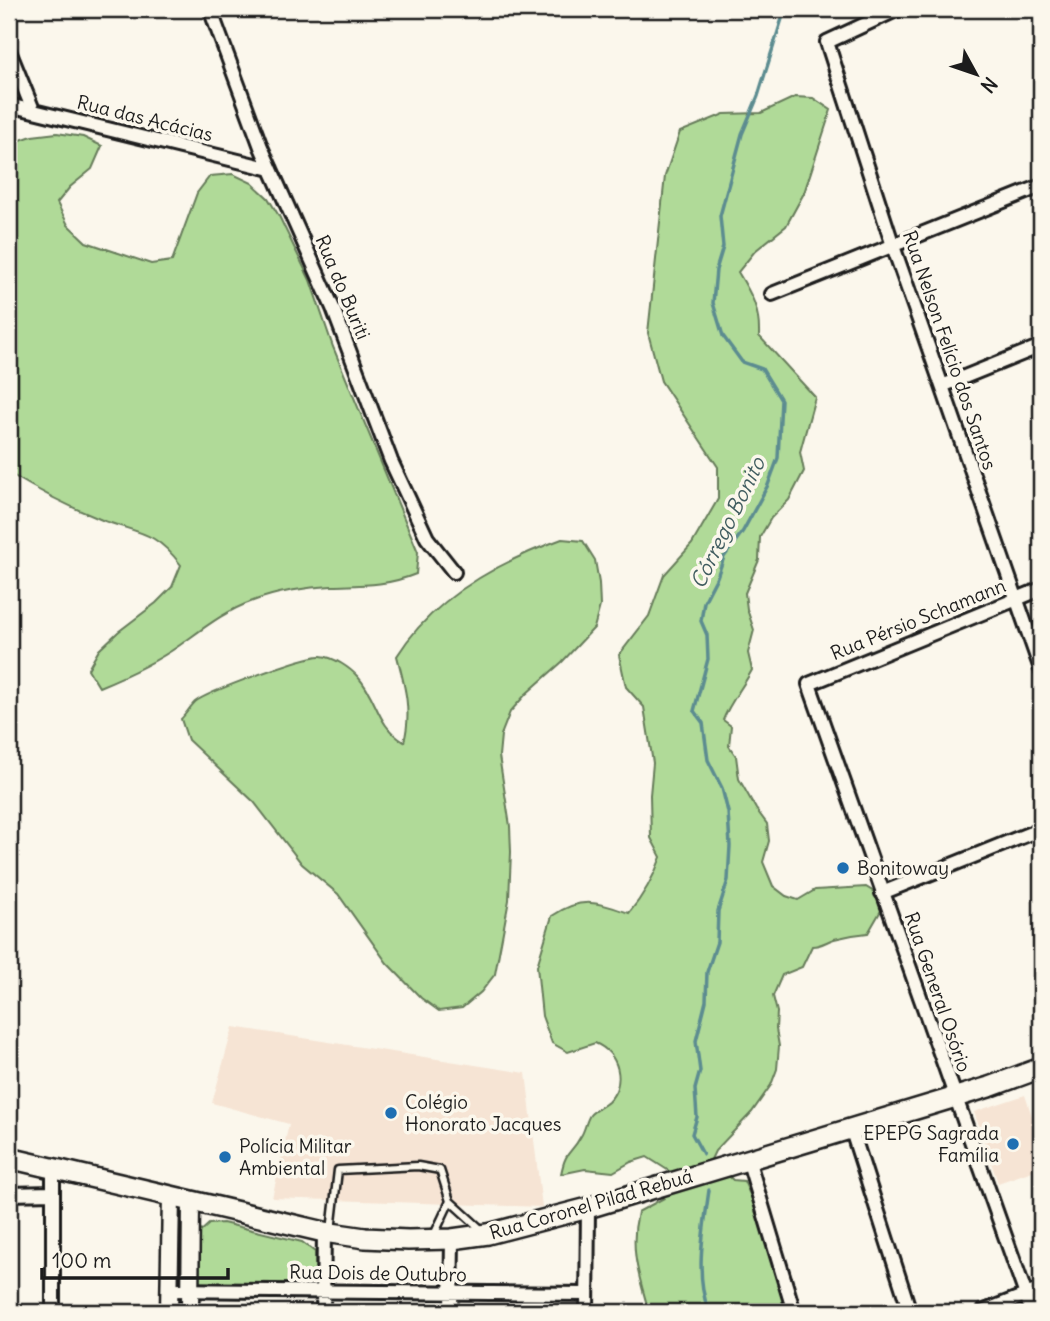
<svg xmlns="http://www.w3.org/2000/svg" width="1050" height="1321" font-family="Delius,sans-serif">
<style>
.built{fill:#f6e4d4}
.green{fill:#b0da98;stroke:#667b5a;stroke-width:2}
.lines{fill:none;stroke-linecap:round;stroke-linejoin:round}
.stream{stroke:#5c8c90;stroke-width:3.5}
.service-casing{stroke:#1c1c1c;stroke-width:11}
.minor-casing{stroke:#1c1c1c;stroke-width:18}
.tertiary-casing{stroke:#1c1c1c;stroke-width:21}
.primary-casing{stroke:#1c1c1c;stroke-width:24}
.service{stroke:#fbf7ec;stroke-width:6}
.minor{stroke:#fbf7ec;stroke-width:12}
.tertiary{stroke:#fbf7ec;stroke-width:16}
.primary{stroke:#fbf7ec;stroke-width:19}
.poi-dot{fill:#1f6fb2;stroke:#fbf7ec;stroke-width:2.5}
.labels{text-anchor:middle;stroke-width:7;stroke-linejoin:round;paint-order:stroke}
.street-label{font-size:19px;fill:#1c1c1c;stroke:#fbf7ec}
.poi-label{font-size:19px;fill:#1c1c1c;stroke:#fbf7ec;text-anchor:start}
.water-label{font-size:21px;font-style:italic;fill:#415d60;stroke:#fbf7ec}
</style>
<rect width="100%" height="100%" fill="#fbf7ec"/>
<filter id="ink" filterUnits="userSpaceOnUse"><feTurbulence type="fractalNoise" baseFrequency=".0143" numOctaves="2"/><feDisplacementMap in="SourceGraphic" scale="14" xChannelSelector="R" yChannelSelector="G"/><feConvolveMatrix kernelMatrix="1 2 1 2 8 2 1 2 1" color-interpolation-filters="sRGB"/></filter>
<g filter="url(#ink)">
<!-- built -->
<path class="built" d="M233,1027L526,1073L542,1207L272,1198L289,1124L212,1103Z
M1025,1095L1033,1119L1041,1117V1168L998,1183L974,1112Z"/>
<!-- green -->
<path class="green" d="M795,97L813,98L831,110L804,193L786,226L755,251L738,272C752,295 760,309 759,336L815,397L800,452L804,471L789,500L771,518L760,537L759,560L745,593L747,609L754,630L748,653L752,670C743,687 730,702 723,720L731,726L729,746L736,756L739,779L756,809L767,824L769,841L763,862L773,886L786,896L798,900L815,890L866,887L874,892L883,907L868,933C856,934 845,936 834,939C825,942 821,946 812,946L802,967L782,975L773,996L777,1012L776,1029L779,1046L777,1069L771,1085L752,1112L715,1151L707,1168L677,1176L647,1157L631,1162L613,1172L585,1169L561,1174C566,1149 571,1155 581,1136C585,1130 586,1121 590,1115C594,1110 602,1107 608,1102C627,1083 619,1053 595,1043L568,1052L552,1043L542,1016L537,966L552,916C582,896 596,902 629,913C644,895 653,879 661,857L651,838L650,795L653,763L644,707L626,687L619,655L649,616L664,575L692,544L718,499V467L661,381L648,333L665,176L680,132L724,114L761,113Z
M57,133L83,137L102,146L92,169L70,187L57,203L68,225L86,242L151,264L172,261L197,193L210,176L233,174L252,183L268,198L279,216L310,280L333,347L418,552L416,574C386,586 364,585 332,586C307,587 276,592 253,601C225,611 204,628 180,645C156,662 126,676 99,687L88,669L99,650L118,632L156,603L172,587L181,565C154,530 140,534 102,520C72,508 37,490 9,473V144L32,136Z
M562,539L583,541L595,560L599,583L600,606L594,628L562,662L526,694L510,712L501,735L499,756L510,826L511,852L509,900L495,974L481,992L462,1008L439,1011L421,998L387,963L338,894L302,864L254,802L188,740L181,719C186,714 190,707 195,702C207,692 307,655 321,656C334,657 350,668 358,677C378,699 376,725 404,742C412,712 405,686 397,656C433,598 499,562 562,539Z
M723,1171L733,1180L744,1181L757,1210L761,1227L769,1238L790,1312H649C639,1276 629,1250 638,1212L664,1198L667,1186Z
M223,1223L302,1242L315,1252V1287L196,1285L198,1234L209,1224Z"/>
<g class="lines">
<!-- stream -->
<path class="stream" d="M703,1154L692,1134L697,1117L695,1089L700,1071L696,1041L706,1001L707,972L717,942L718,911L728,880L730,846L728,812L722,788L708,760L703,723L694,711L708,659L707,635L701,621L704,602L717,577L724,557L743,531L768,485L778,458L781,400L762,369L742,362L723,336L713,303L716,270L723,247L720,216L742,134L758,96L785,9
M709,1190C704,1229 694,1275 709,1312"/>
<!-- service casing -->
<g class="service-casing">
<path id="service" d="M331,1231L338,1170L418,1166L440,1170L450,1201L483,1231
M433,1237L450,1201"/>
</g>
<!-- minor casing -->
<g class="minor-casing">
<path id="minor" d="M210,9L261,147L333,308L391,461L427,538L454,572
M898,9L827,42L893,246L1041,669
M9,51L33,110
M9,105L271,169
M772,294L1041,186
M942,386L1041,346
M882,893L1041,829
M851,1128L910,1312
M748,1159L794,1312
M9,1194L53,1193
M169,1290L587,1294
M53,1312V1169
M323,1312L324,1232
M451,1312L452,1239
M587,1312L588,1208
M982,1312L1041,1289
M1032,1312L809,684L1041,589"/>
</g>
<!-- tertiary casing -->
<g class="tertiary-casing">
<path id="tertiary" d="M169,1312L171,1196
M190,1312L191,1201"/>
</g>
<!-- primary casing -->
<g class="primary-casing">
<path id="primary" d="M9,1158L324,1232L365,1238L408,1240L452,1239L488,1234L588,1208L989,1087L1041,1068"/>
</g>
<!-- service -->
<use href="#service" class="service"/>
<!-- minor -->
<use href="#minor" class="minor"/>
<!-- tertiary -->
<use href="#tertiary" class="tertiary"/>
<!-- primary -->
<use href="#primary" class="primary"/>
</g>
</g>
<!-- markers -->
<g class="poi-dot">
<circle cx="843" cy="868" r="7"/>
<circle cx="391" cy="1113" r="7"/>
<circle cx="1013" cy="1144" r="7"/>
<circle cx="225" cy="1157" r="7"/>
</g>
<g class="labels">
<!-- street labels -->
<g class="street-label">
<text transform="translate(145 118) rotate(14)" y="7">Rua das Acácias</text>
<text transform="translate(343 287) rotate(67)" y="7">Rua do Buriti</text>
<text transform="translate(950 350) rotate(71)" y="7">Rua Nelson Felício dos Santos</text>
<text transform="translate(918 619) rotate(-22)" y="7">Rua Pérsio Schamann</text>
<text transform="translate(938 992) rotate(71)" y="7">Rua General Osório</text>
<text transform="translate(591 1204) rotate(-16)" y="7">Rua Coronel Pilad Rebuá</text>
<text transform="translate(378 1273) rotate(1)" y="7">Rua Dois de Outubro</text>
</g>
<!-- poi labels -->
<g class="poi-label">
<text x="857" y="875">Bonitoway</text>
<text x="405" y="1109">Colégio<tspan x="405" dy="22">Honorato Jacques</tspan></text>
<text x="999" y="1140" text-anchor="end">EPEPG Sagrada<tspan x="999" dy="22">Família</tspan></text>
<text x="239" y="1153">Polícia Militar<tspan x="239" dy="22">Ambiental</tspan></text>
</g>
<!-- water labels -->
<g class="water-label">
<text transform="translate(728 523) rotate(-64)" y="7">Córrego Bonito</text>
</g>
</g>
<!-- margin -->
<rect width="1050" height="1321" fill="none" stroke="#fbf7ec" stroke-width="35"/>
<rect x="18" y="18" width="1015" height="1286" fill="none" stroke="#1c1c1c" stroke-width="2.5" filter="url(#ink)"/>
<!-- north arrow -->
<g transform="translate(976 74) rotate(130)" stroke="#fbf7ec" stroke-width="5" paint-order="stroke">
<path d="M0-5L12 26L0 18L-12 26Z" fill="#1c1c1c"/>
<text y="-10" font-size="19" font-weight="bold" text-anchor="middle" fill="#1c1c1c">N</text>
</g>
<!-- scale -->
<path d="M42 1268v10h186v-10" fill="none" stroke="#1c1c1c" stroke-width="3.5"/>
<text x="52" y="1268" font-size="21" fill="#1c1c1c" stroke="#fbf7ec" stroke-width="5" paint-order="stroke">100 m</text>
</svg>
